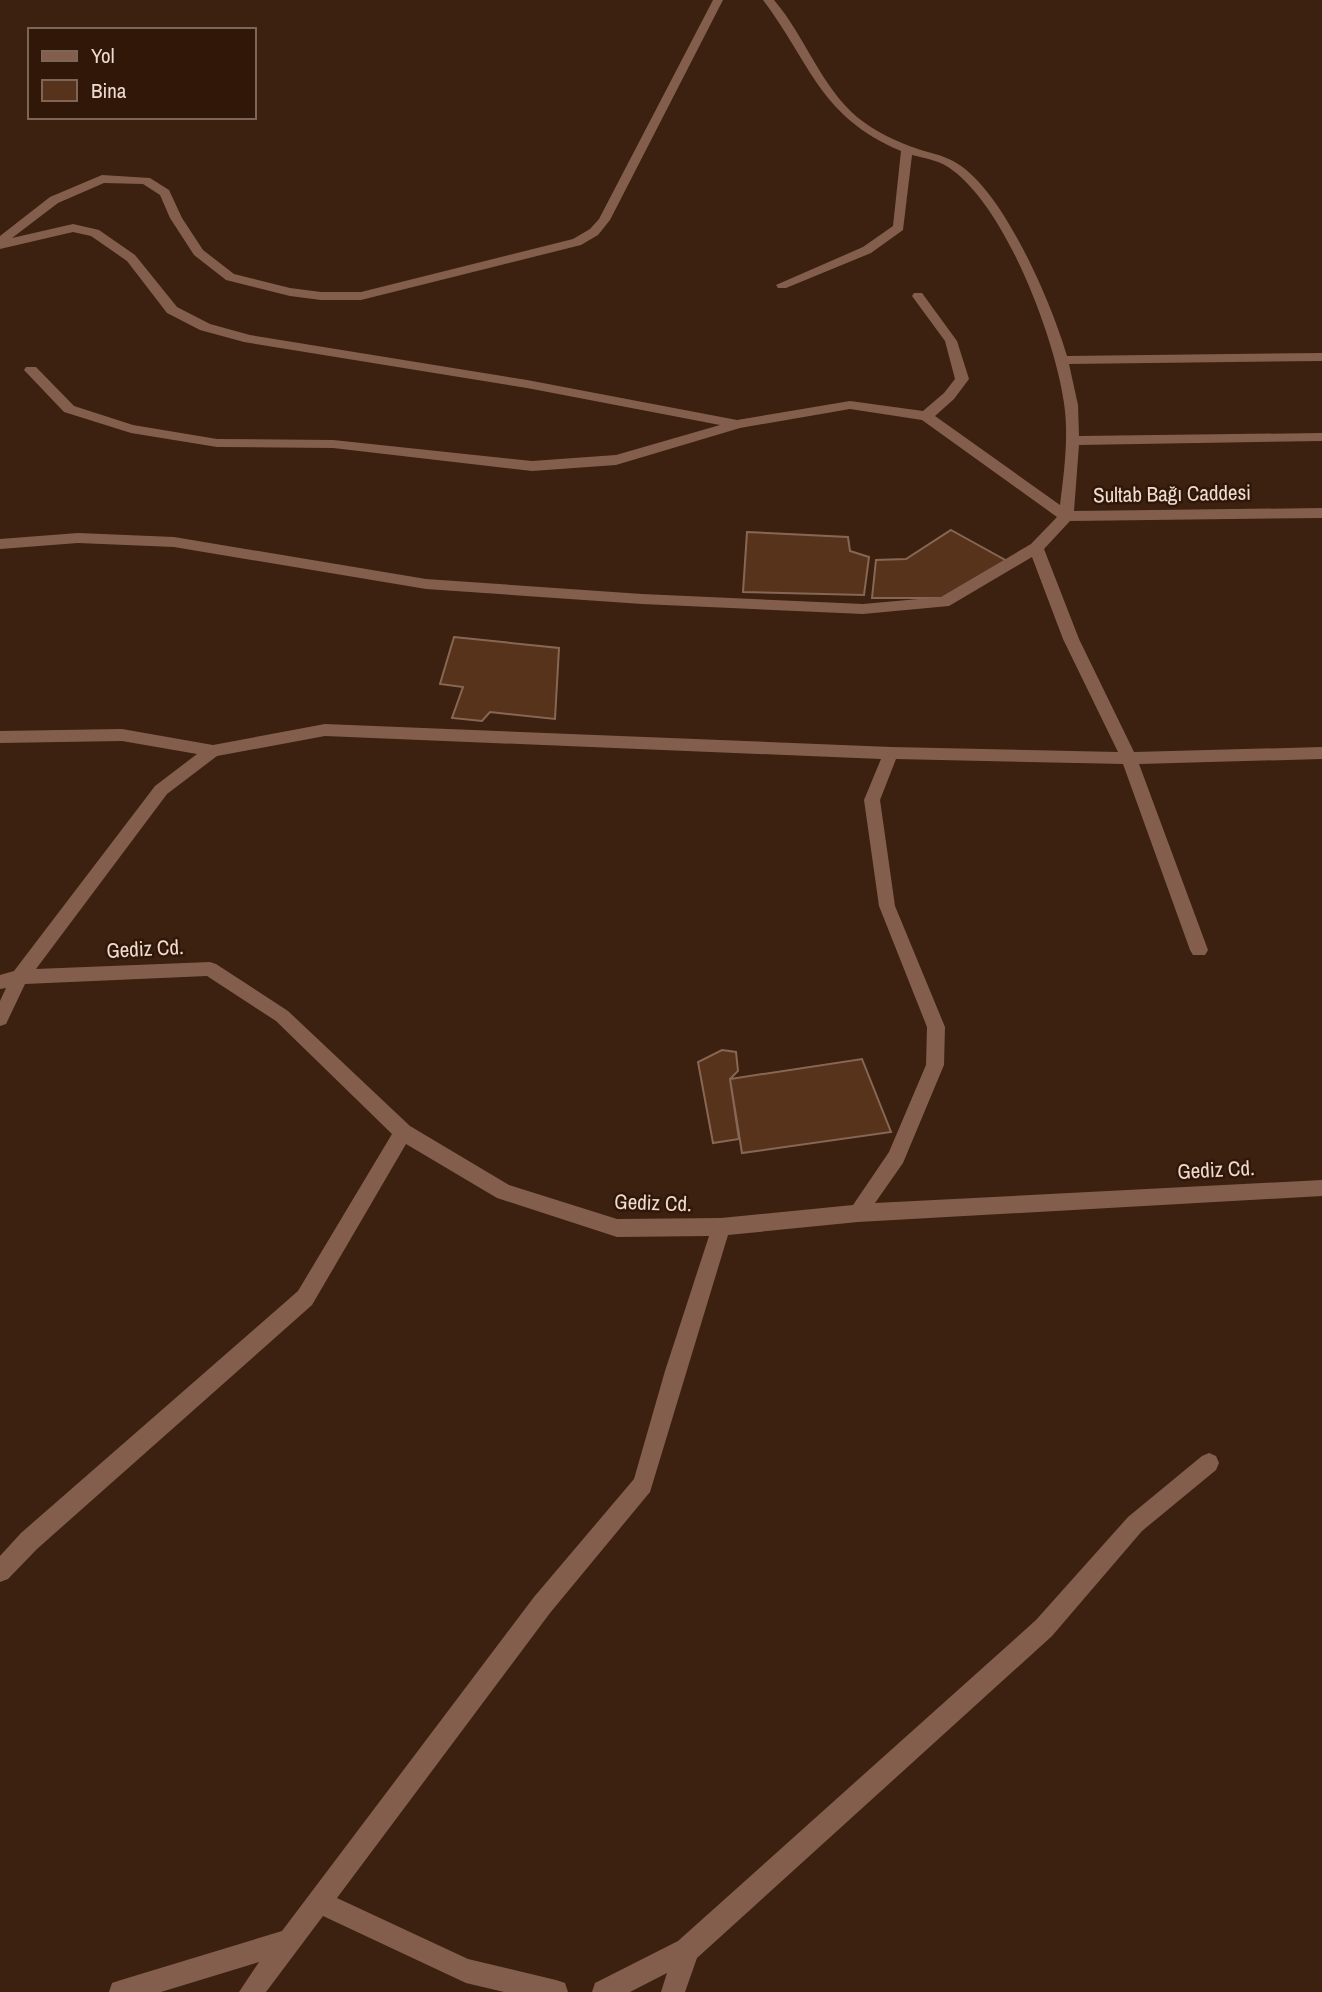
<svg xmlns="http://www.w3.org/2000/svg" width="1322" height="1992" font-family="'Archivo Narrow',sans-serif">
<style>
.building{fill:#57331c;stroke:#876754;stroke-width:2}
.lines{fill:none;stroke-linecap:round;stroke-linejoin:round}
.minor{fill:#835e4d;fill-rule:evenodd}
.labels{text-anchor:middle;stroke-width:5;stroke-linejoin:round;paint-order:stroke}
.street-label{font-size:21px;fill:#eedbd1;stroke:#311707}
</style>
<rect width="100%" height="100%" fill="#3c2110"/>
<!-- building -->
<path class="building" d="M951,530L1007,561L942,598H872L876,560L906,559Z
M747,532L848,537L850,551L869,557L864,595L743,592Z
M454,637L559,648L555,719L490,712L482,721L452,718L463,687L440,684Z
M722,1050L736,1052L738,1071L730,1079L739,1139L713,1143L698,1062Z
M862,1059L891,1132L742,1153L730,1079Z"/>
<g class="lines">
<!-- minor -->
<path class="minor" d="M713,0H723L610,220L598,235L581,245L361,300H321L290,296L226,280L194,255L170,218L160,195L143,184L104,183L58,203L12,238L73,224L99,230L135,255L177,307L210,324L250,335L527,380L737,420L850,401L923,411L944,393L955,379L945,341L912,296L914,293H922L957,341L969,379L954,399L935,416L1060,505C1064,472 1069,437 1064,403C1055,338 1005,204 948,167C937,160 924,158 912,155L903,230L871,253L786,288H778L776,285L863,247L893,226L901,151C819,116 812,65 763,0H774C805,36 820,85 857,117C874,131 897,142 918,149C930,153 942,155 953,161C1002,186 1052,304 1067,356L1322,353V361L1069,364L1078,405L1079,436L1322,433V441L1079,445L1074,511L1322,508V518L1070,521L1044,549L1079,639L1134,752L1322,747V759L1139,764L1208,950L1205,955H1193L1190,950L1123,764L896,759L880,800L895,906L945,1027L944,1065L903,1163L875,1203L1322,1180V1196L858,1222L728,1235L650,1492L550,1613L337,1898L468,1959L556,1980L565,1983L568,1992H504L466,1983L323,1916L266,1992H239L259,1962L161,1992H109L112,1983L121,1980L282,1931L534,1597L634,1479L665,1371L709,1236L617,1237L497,1198L406,1144L312,1305L37,1549L8,1579L0,1582V1556L21,1533L298,1291L392,1134L276,1021L207,976L25,984L6,1024L0,1026V1001L6,988L0,989V975L14,971L155,786L197,754L122,741L0,743V731L122,729L213,745L325,724L891,747L1118,752L1063,639L1032,557L949,606L863,614L642,604L426,589L174,547L78,543L0,549V539L78,533L174,537L426,579L642,594L863,604L941,597L1031,544L1057,517L922,420L850,409L740,428L616,465L532,471L333,448L217,447L131,433L64,412L24,370L26,367H36L74,406L133,425L217,439L333,440L532,461L616,455L720,425L527,388L244,342L200,330L167,313L127,261L91,236L73,232L0,249V236L50,197L102,175L150,178L169,190L182,218L203,250L234,274L290,288L321,292H361L573,239L590,229L599,219ZM325,736L881,759L864,800L879,906L927,1027L926,1065L889,1152L853,1205L721,1218L617,1219L509,1185L410,1126L288,1011L216,964L210,962L36,969L167,794L217,756Z
M1209,1453L1216,1456L1219,1463L1216,1470L1142,1531L1052,1636L697,1958L685,1992H661L667,1973L630,1992H592L595,1983L678,1941L1036,1620L1128,1517L1202,1456Z"/>
</g>
<g class="labels">
<!-- street labels -->
<g class="street-label">
<text transform="translate(1172 494) rotate(-1)" y="7">Sultab Bağı Caddesi</text>
<text transform="translate(145 949) rotate(-3)" y="7">Gediz Cd.</text>
<text transform="translate(1216 1170) rotate(-3)" y="7">Gediz Cd.</text>
<text transform="translate(653 1203) rotate(2)" y="7">Gediz Cd.</text>
</g>
</g>
<!-- legend -->
<rect x="28" y="28" width="228" height="91" fill="#311707" stroke="#7d6558" stroke-width="2"/>
<rect x="42" y="51" width="35" height="10" fill="#835e4d" stroke="#7d6558" stroke-width="2"/>
<text x="91" y="63" font-size="21" fill="#eedbd1">Yol</text>
<rect x="42" y="80" width="35" height="21" fill="#57331c" stroke="#7d6558" stroke-width="2"/>
<text x="91" y="98" font-size="21" fill="#eedbd1">Bina</text>
</svg>
